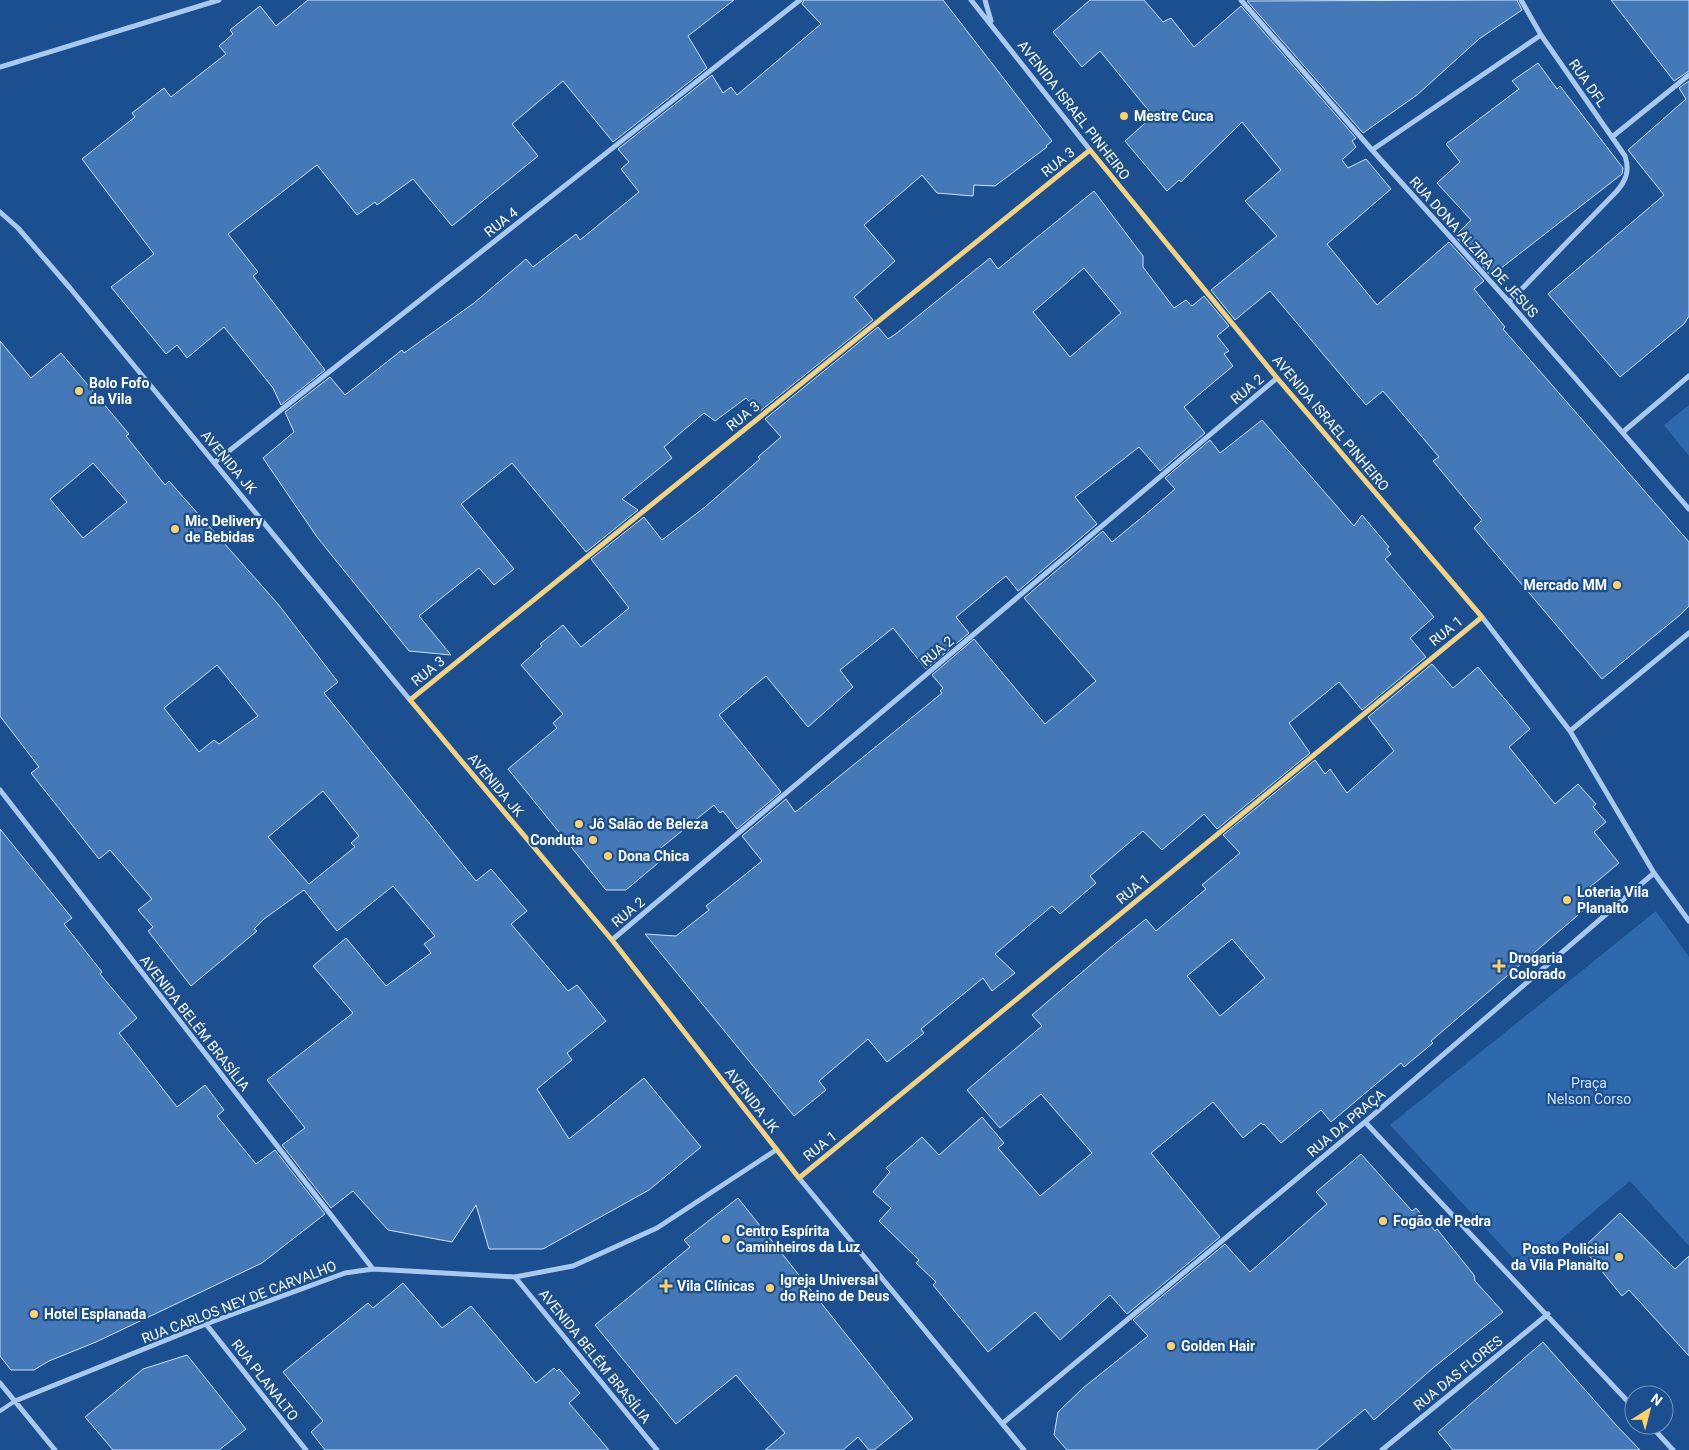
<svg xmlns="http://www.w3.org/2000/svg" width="1689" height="1450" font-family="Roboto,sans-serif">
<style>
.green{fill:#2e69ad}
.building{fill:#4478b7;stroke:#cfe3fa;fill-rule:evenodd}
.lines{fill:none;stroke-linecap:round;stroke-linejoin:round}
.service{stroke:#a9c9ee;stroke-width:4}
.minor{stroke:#a9c9ee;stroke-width:5}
.marked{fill:none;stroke:#ffd166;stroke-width:4;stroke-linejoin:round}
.poi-dot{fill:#ffd166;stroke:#1b4f8f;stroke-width:2}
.labels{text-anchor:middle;stroke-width:4.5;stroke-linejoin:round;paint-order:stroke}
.street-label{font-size:14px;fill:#fff;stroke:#1b4f8f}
.poi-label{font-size:14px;font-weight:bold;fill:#fff;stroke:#1b4f8f;text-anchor:start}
.park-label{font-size:14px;fill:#cfe3fa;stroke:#1b4f8f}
</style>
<rect width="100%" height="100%" fill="#1b4f8f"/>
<!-- green -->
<path class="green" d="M1689,405V456L1664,425Z
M1656,911L1689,957V1246L1630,1181L1524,1270L1390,1125Z"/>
<!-- building -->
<path class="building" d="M308,0H734L688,36L707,68L613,142L563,81L512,124L538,156L452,226L413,179L377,205L375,202L357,215L317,165L228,234L258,272L253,276L325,370L281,405L273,388L224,327L187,358L177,345L166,354L111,287L154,254L82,159L135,117L132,113L164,88L171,97L226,54L219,46L233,34L230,30L260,6L276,26Z
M804,0H943L1052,141L1046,146L1047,147L995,186L974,185L973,196L937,193L922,175L864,225L895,261L854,297L873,320L759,412L746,398L715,421L704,413L664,447L672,458L622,499L638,510L586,552L512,463L461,504L514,569L494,585L479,568L419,616L451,655L409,651L317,537L263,458L294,432L285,412L330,377L345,395L402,350L404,353L474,303L526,259L533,267L576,234L580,240L639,192L621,169L629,162L618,149L712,75L723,93L731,87L737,95L821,24L802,4Z
M1090,0H1144L1163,22L1171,18L1194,47L1241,6L1356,138L1352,141L1356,147L1342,160L1348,168L1366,159L1391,189L1327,244L1377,305L1449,242L1484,281L1474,289L1505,327L1503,329L1689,542V606L1680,615L1602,679L1474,528L1482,520L1433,461L1439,457L1383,391L1366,405L1270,291L1235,320L1211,290L1277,236L1245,201L1281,170L1242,122L1181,182L1179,180L1167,191L1125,141L1153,116L1100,51L1082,67L1053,32Z
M1517,0L1522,10L1479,39L1417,95L1363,133L1247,1Z
M1611,0H1689V71L1674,81Z
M1538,63L1557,89L1560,86L1623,168L1622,174L1491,276L1455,236L1471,220L1437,183L1460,162L1446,144L1519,89L1512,81Z
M1689,81V316L1684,324L1620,377L1548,294L1664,195L1628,150L1686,99L1679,88Z
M1094,191L1143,256V267L1174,308L1186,300L1192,306L1204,296L1229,326L1217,336L1229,351L1224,354L1233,366L1184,407L1205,433L1160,471L1139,447L1075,497L1097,524L1018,591L1006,576L956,617L969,633L926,669L893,628L840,670L853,687L808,727L766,676L719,715L781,792L737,829L723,811L720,813L714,805L656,852L664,858L626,890H606L508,769L557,728L553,723L563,714L521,665L542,646L540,644L563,625L581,647L629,608L591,559L644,517L662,540L705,507L760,459L758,457L781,437L765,419L878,327L888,339L897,333L990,258L998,269ZM1084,268L1121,313L1070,357L1033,312Z
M0,341L31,378L61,353L129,434L126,436L165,485L169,481L278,604L338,682L324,693L476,881L491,869L527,911L511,924L568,991L577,985L606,1021L567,1053L572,1060L537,1089L569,1139L644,1078L701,1147L649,1190L543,1249H489L476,1205L452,1242L388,1230L353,1191L331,1208L282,1145L305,1128L267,1080L353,1013L313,966L346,938L386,986L431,953L424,944L435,936L393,886L337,931L304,890L264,919L254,929L257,931L191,986L148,931L153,927L138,910L152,899L110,850L99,859L31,773L39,767L0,716ZM93,463L127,502L83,538L50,499ZM217,665L258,716L219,744L214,740L199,752L164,708ZM323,791L359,836L351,843L355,847L309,884L268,837Z
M1262,420L1354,526L1362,515L1389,547L1387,549L1391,554L1385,559L1434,617L1410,638L1426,657L1362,710L1339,682L1289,723L1310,753L1217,829L1204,814L1162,850L1143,831L1090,876L1096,883L1060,914L1052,906L995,954L1015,973L992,991L983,978L921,1029L924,1033L887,1062L868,1039L819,1081L826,1090L794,1116L645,934L676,936L709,910L706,906L762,861L742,836L786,799L795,812L798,810L942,693L940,691L943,688L932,675L974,639L1045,724L1096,681L1024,598L1103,531L1112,542L1152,509L1175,489L1165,478L1210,440L1220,453Z
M1432,664L1453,688L1478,667L1530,729L1509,747L1555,804L1578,784L1596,804L1593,807L1606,822L1594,832L1619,863L1583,893L1586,897L1579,902L1584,910L1431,1041L1433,1043L1404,1067L1401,1063L1331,1122L1321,1110L1281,1143L1264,1124L1263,1125L1261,1123L1243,1138L1213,1102L1151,1153L1220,1237L1127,1314L1110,1295L1060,1340L1035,1312L988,1352L933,1285L936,1282L916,1263L919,1260L879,1221L891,1208L873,1192L890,1172L886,1168L922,1137L939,1155L982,1117L1004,1143L998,1148L1040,1196L1092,1153L1041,1094L1000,1128L967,1090L1042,1026L1032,1015L1115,944L1146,919L1156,931L1206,889L1202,885L1240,853L1223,835L1315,760L1325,774L1330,769L1347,793L1394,751L1368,717ZM1232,939L1265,978L1220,1016L1187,976Z
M0,829L72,918L64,924L102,972L100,974L137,1018L119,1033L177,1107L205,1085L224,1110L217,1116L256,1164L275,1150L325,1214L262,1263L96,1342L49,1361L34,1370H11L0,1356Z
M1361,1154L1412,1211L1416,1208L1435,1231L1437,1229L1474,1275L1475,1281L1503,1312L1433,1368L1374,1420L1365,1409L1316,1450H1067L1054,1435L1058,1412L1083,1388L1148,1336L1133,1320L1225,1244L1250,1272L1327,1204L1316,1192Z
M738,1198L913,1419L874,1450H869L858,1437L843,1450H765L785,1433L736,1375L676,1424L595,1325L690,1247L684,1240Z
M1620,1213L1675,1269L1689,1256V1356L1629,1290L1622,1296L1583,1248Z
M403,1283L442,1328L471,1306L536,1383L554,1368L557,1371L559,1369L580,1393L569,1403L609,1450H325L311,1432L323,1421L283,1372L368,1303L373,1308Z
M1543,1342L1616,1425L1640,1450H1453L1438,1432Z
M187,1355L246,1429L219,1450H113L85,1417L143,1369Z"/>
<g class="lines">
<!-- service -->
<path class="service" d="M0,1411L15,1401"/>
<!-- minor -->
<path class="minor" d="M971,0L1090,150L1277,378L1482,617L1570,731L1654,873L1689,921
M985,0L991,21
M1241,0L1372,150L1509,302L1689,509
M0,67L219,0
M1612,137L1689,75
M1372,150L1541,35
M0,212L18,228L70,288L410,700L612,940L799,1178L1024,1450
M1509,302L1616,192C1626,181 1630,171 1625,156L1541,35L1521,0
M1623,432L1689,376
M215,462L800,0
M410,700L1090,150
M1570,731L1689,633
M0,790L373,1269
M612,940L1277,378
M1365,1122L1634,1408
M799,1178L1482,617
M515,1277L657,1450
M206,1324L306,1450
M0,1383L55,1450
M15,1401L206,1324L345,1273L373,1269L515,1277L573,1266L657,1228L776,1150
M1003,1423L1365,1122L1654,873
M1650,1425L1673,1450
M1382,1450L1548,1314"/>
</g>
<!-- marked area -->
<path class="marked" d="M1090,150L1277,378L1482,617L799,1178L612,940L410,700Z"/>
<!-- markers -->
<g class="poi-dot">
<circle cx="1124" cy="116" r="5"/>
<circle cx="79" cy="391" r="5"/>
<circle cx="175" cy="529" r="5"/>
<circle cx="1617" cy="585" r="5"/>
<circle cx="579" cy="824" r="5"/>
<circle cx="593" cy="840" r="5"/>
<circle cx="608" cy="856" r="5"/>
<circle cx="1567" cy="900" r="5"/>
<path d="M1496.5 958.5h5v5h5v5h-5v5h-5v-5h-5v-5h5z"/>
<circle cx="1383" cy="1221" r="5"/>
<circle cx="726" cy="1239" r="5"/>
<circle cx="1619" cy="1257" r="5"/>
<path d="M663.5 1278.5h5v5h5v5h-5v5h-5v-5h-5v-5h5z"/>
<circle cx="770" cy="1288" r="5"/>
<circle cx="34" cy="1314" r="5"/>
<circle cx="1171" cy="1346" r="5"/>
</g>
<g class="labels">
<!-- street labels -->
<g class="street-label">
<text transform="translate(1588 83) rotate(55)" y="5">RUA DFL</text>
<text transform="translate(1074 110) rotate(52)" y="5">AVENIDA ISRAEL PINHEIRO</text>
<text transform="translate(1058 162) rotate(-39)" y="5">RUA 3</text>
<text transform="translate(501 222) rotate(-38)" y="5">RUA 4</text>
<text transform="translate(1474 247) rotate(48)" y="5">RUA DONA ALZIRA DE JESUS</text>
<text transform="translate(1247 389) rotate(-40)" y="5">RUA 2</text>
<text transform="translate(743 416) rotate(-39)" y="5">RUA 3</text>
<text transform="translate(1331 423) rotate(50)" y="5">AVENIDA ISRAEL PINHEIRO</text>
<text transform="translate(229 462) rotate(50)" y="5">AVENIDA JK</text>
<text transform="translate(1446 631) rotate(-39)" y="5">RUA 1</text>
<text transform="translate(937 651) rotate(-40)" y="5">RUA 2</text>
<text transform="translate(428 671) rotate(-39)" y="5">RUA 3</text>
<text transform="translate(496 785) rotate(50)" y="5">AVENIDA JK</text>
<text transform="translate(1133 889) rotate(-39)" y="5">RUA 1</text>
<text transform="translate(628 912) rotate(-40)" y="5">RUA 2</text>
<text transform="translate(195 1023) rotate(52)" y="5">AVENIDA BELÉM BRASÍLIA</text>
<text transform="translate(752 1100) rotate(52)" y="5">AVENIDA JK</text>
<text transform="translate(1346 1123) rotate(-40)" y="5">RUA DA PRAÇA</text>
<text transform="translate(820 1146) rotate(-39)" y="5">RUA 1</text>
<text transform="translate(239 1302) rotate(-21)" y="5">RUA CARLOS NEY DE CARVALHO</text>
<text transform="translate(595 1356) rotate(51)" y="5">AVENIDA BELÉM BRASÍLIA</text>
<text transform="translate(1458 1373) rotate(-39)" y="5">RUA DAS FLORES</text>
<text transform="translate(265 1380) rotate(52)" y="5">RUA PLANALTO</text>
</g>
<!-- poi labels -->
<g class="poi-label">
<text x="1134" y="121">Mestre Cuca</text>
<text x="89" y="388">Bolo Fofo<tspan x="89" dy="16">da Vila</tspan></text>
<text x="185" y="526">Mic Delivery<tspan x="185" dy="16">de Bebidas</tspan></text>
<text x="1607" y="590" text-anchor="end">Mercado MM</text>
<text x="589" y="829">Jô Salão de Beleza</text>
<text x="583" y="845" text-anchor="end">Conduta</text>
<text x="618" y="861">Dona Chica</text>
<text x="1577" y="897">Loteria Vila<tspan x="1577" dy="16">Planalto</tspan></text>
<text x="1509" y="963">Drogaria<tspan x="1509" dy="16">Colorado</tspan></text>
<text x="1393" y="1226">Fogão de Pedra</text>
<text x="736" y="1236">Centro Espírita<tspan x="736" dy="16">Caminheiros da Luz</tspan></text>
<text x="1609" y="1254" text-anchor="end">Posto Policial<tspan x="1609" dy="16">da Vila Planalto</tspan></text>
<text x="780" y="1285">Igreja Universal<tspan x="780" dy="16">do Reino de Deus</tspan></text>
<text x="677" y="1291">Vila Clínicas</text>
<text x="44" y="1319">Hotel Esplanada</text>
<text x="1181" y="1351">Golden Hair</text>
</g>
<!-- park labels -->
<g class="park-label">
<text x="1589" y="1088">Praça<tspan x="1589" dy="16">Nelson Corso</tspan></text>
</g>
</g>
<!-- north arrow -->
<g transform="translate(1649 1410) rotate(36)"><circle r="24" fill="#1b4f8f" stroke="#7695bc"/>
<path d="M0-4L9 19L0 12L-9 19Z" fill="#ffd166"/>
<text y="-8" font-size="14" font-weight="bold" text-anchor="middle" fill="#ffffff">N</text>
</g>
</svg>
